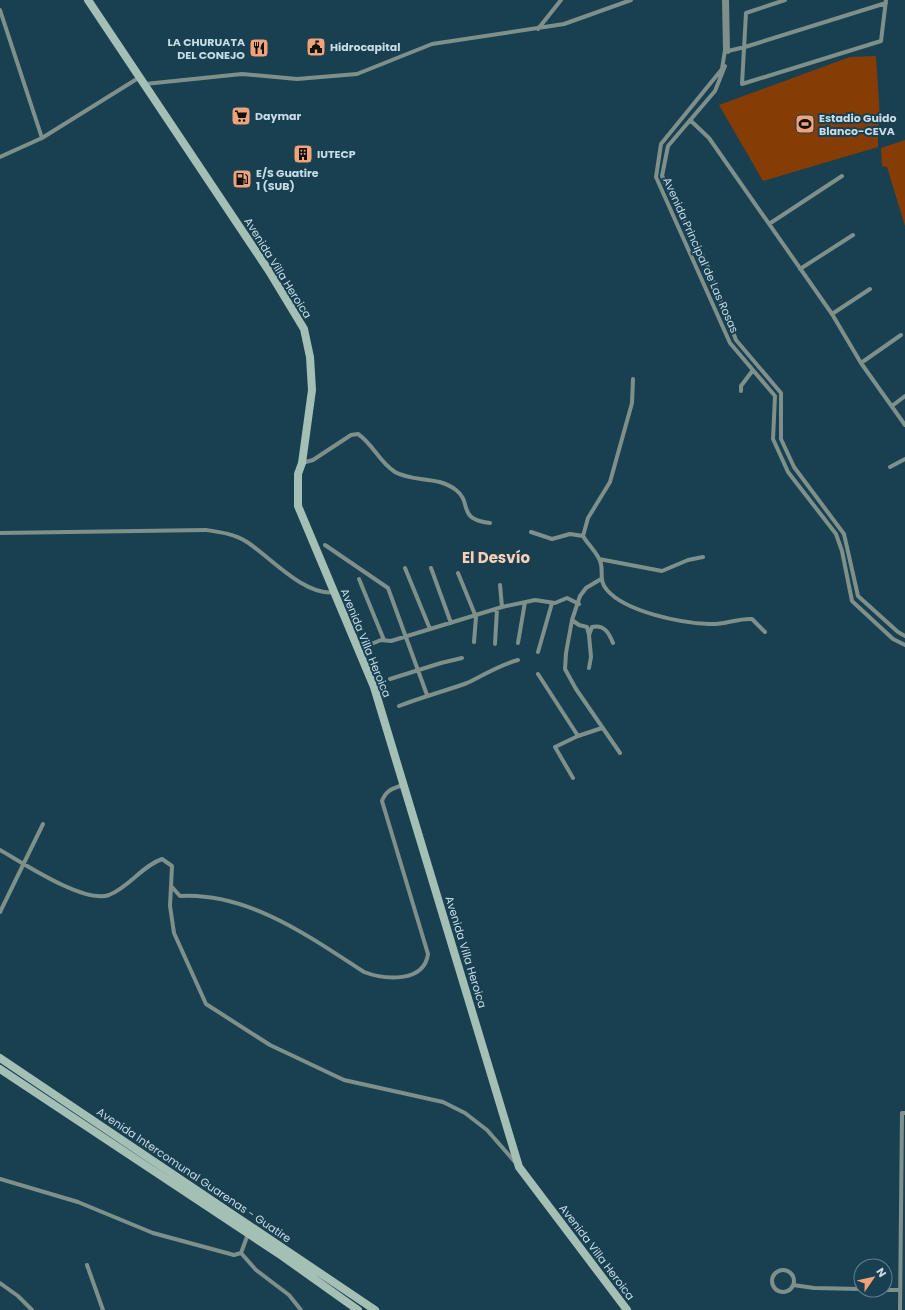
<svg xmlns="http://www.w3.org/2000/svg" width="905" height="1310" font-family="Poppins,sans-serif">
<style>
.green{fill:#863c05}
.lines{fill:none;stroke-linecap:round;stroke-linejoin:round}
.minor{stroke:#7e9089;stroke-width:4}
.secondary{stroke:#a4c0b4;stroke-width:8}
.labels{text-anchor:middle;stroke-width:4;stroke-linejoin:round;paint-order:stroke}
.poi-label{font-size:11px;font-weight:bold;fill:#c7dce6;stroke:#194051;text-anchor:start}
.street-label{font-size:11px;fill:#c7dce6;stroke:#194051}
.district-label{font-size:15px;font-weight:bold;fill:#fbceb7;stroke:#194051}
</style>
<rect width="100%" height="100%" fill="#194051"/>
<!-- green -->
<path class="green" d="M876,56L880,118L878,129V147L763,181L719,105L850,57Z
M905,140V226L887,167L882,166L881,148Z"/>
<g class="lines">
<!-- minor -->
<path class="minor" d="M724,0L725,50L722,69L661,144L656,177L730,343L775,396L773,439L788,472L836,534L842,551L852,601L893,639L905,645
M727,0L728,52
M785,0L746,13L742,84L881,41L886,0
M0,10L42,138
M538,29L561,0
M728,51L745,47L886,3
M725,66L715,91L668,146L662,176L706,262L736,340L781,393V439L794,467L844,534L858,596L898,632L905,636
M145,84L242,74L297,79L357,74L432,44L564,24L631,0
M690,120L709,138L832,314L861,363L905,425
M0,157L42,138L140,77
M769,224L842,176
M800,269L853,235
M832,314L870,289
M861,363L901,335
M633,379L632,403L610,482L588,518L583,536C588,545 599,554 601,564C603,574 599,581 607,590C626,612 681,623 709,624C724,625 738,618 752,619L765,632
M741,391V386L753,370
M892,406L905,396
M302,463L313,460L351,435L358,434C373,444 379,462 395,472C414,483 437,475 456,490C473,503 456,519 490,523
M890,467L905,459
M531,532L552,539L570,534L583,536
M0,533L206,530C220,532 235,534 247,542C269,556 305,597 334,592
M325,545L388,588L427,695
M599,559L662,571L688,560L703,557
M405,568L430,629
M431,568L451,623
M458,573L476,617L474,642
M359,579L384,640
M601,579L586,588L580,596L572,620L566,653L565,669L576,689L620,753
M500,585L502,607
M572,620L579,625L587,627L589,635L592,627C604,624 609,633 613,643
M518,643L525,602
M495,644L497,609
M359,649L381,640L391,641L502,607L535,600L555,603L567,598L579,604
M538,652L552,603
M589,668L591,657L589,635
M538,674L578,736
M390,679L441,663L462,658
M399,706C422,697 445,691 467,683C484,675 499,665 518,660
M573,778L555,747L578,736L602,728
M0,850C23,863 84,904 109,895C129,887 142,866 162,859L172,866L170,906L174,933L206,1004L270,1045L344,1080L443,1102L465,1113L487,1130L515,1162
M171,886L180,896C248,892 310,937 364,972C385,980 424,983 428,954L382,801C386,790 393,788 404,785
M0,912L43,824
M0,1179L78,1202L153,1233L234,1255L241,1253L248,1234
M241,1253L256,1270L289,1295L301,1310
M87,1265L103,1310
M772 1281a11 11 0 1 1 22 0a11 11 0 1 1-22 0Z
M0,1283L18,1296L32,1310
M793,1285L814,1288L861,1289
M884,1290H900
M900,1310L902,1113H905"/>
<!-- secondary -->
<path class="secondary" d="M88,0L269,271L304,329L310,357L312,390L302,463L298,474V506L374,687L519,1167L627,1310
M0,1058L375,1310
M0,1069L282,1256L358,1310"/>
</g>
<!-- icons -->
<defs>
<g id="civic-square" transform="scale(1)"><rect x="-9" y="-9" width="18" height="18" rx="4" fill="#f0a279" stroke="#194051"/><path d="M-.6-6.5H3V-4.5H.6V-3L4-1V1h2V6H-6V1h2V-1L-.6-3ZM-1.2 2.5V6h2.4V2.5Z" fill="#111"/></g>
<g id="restaurant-square" transform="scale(1)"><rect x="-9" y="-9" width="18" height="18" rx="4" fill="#f0a279" stroke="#194051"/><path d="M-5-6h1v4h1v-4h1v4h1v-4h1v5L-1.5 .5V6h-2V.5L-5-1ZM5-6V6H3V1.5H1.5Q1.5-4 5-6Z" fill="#111"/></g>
<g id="supermarket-square" transform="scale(1)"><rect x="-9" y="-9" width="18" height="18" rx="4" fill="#f0a279" stroke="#194051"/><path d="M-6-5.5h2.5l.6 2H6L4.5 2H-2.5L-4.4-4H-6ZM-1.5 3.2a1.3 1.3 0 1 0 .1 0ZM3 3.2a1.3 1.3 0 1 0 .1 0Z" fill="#111"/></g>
<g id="stadium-square" transform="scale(1)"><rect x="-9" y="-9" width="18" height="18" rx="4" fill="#f0a279" stroke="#194051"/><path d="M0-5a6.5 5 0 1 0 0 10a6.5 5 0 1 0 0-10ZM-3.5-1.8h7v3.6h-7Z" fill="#111"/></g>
<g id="building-square" transform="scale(1)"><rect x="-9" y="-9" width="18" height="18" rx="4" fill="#f0a279" stroke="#194051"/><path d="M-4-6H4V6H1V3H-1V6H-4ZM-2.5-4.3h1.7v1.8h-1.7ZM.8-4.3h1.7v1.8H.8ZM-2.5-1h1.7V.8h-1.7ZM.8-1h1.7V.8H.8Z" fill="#111"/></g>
<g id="fuel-square" transform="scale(1)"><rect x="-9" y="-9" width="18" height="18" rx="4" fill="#f0a279" stroke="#194051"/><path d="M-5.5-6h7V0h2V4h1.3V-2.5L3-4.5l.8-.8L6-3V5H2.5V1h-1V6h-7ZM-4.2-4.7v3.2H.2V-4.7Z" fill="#111"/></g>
</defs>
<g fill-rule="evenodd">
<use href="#civic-square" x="316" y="47"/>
<use href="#restaurant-square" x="259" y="48"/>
<use href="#supermarket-square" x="241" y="116"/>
<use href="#stadium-square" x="805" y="124"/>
<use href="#building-square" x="303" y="154"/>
<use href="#fuel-square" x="242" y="179"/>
</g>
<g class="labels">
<!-- poi labels -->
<g class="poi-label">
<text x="245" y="46" text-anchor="end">LA CHURUATA<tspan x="245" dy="13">DEL CONEJO</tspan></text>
<text x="330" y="51">Hidrocapital</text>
<text x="255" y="120">Daymar</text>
<text x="819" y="122">Estadio Guido<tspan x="819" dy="13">Blanco-CEVA</tspan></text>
<text x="317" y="158">IUTECP</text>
<text x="256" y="177">E/S Guatire<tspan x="256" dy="13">1 (SUB)</tspan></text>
</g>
<!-- street labels -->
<g class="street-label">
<text transform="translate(701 255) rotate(66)" y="4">Avenida Principal de Las Rosas</text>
<text transform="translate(278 268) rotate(58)" y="4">Avenida Villa Heroica</text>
<text transform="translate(366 643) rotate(68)" y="4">Avenida Villa Heroica</text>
<text transform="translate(466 952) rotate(73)" y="4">Avenida Villa Heroica</text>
<text transform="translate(194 1175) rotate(34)" y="4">Avenida Intercomunal Guarenas - Guatire</text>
<text transform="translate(597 1252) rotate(53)" y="4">Avenida Villa Heroica</text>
</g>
<!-- district labels -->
<g class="district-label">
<text x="496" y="563">El Desvío</text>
</g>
</g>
<!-- north arrow -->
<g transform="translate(873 1278) rotate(56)"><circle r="19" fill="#194051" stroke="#5f7e8d"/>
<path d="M0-3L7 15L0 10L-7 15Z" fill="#f0a279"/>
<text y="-6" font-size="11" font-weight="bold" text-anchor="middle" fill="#c7dce6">N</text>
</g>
</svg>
